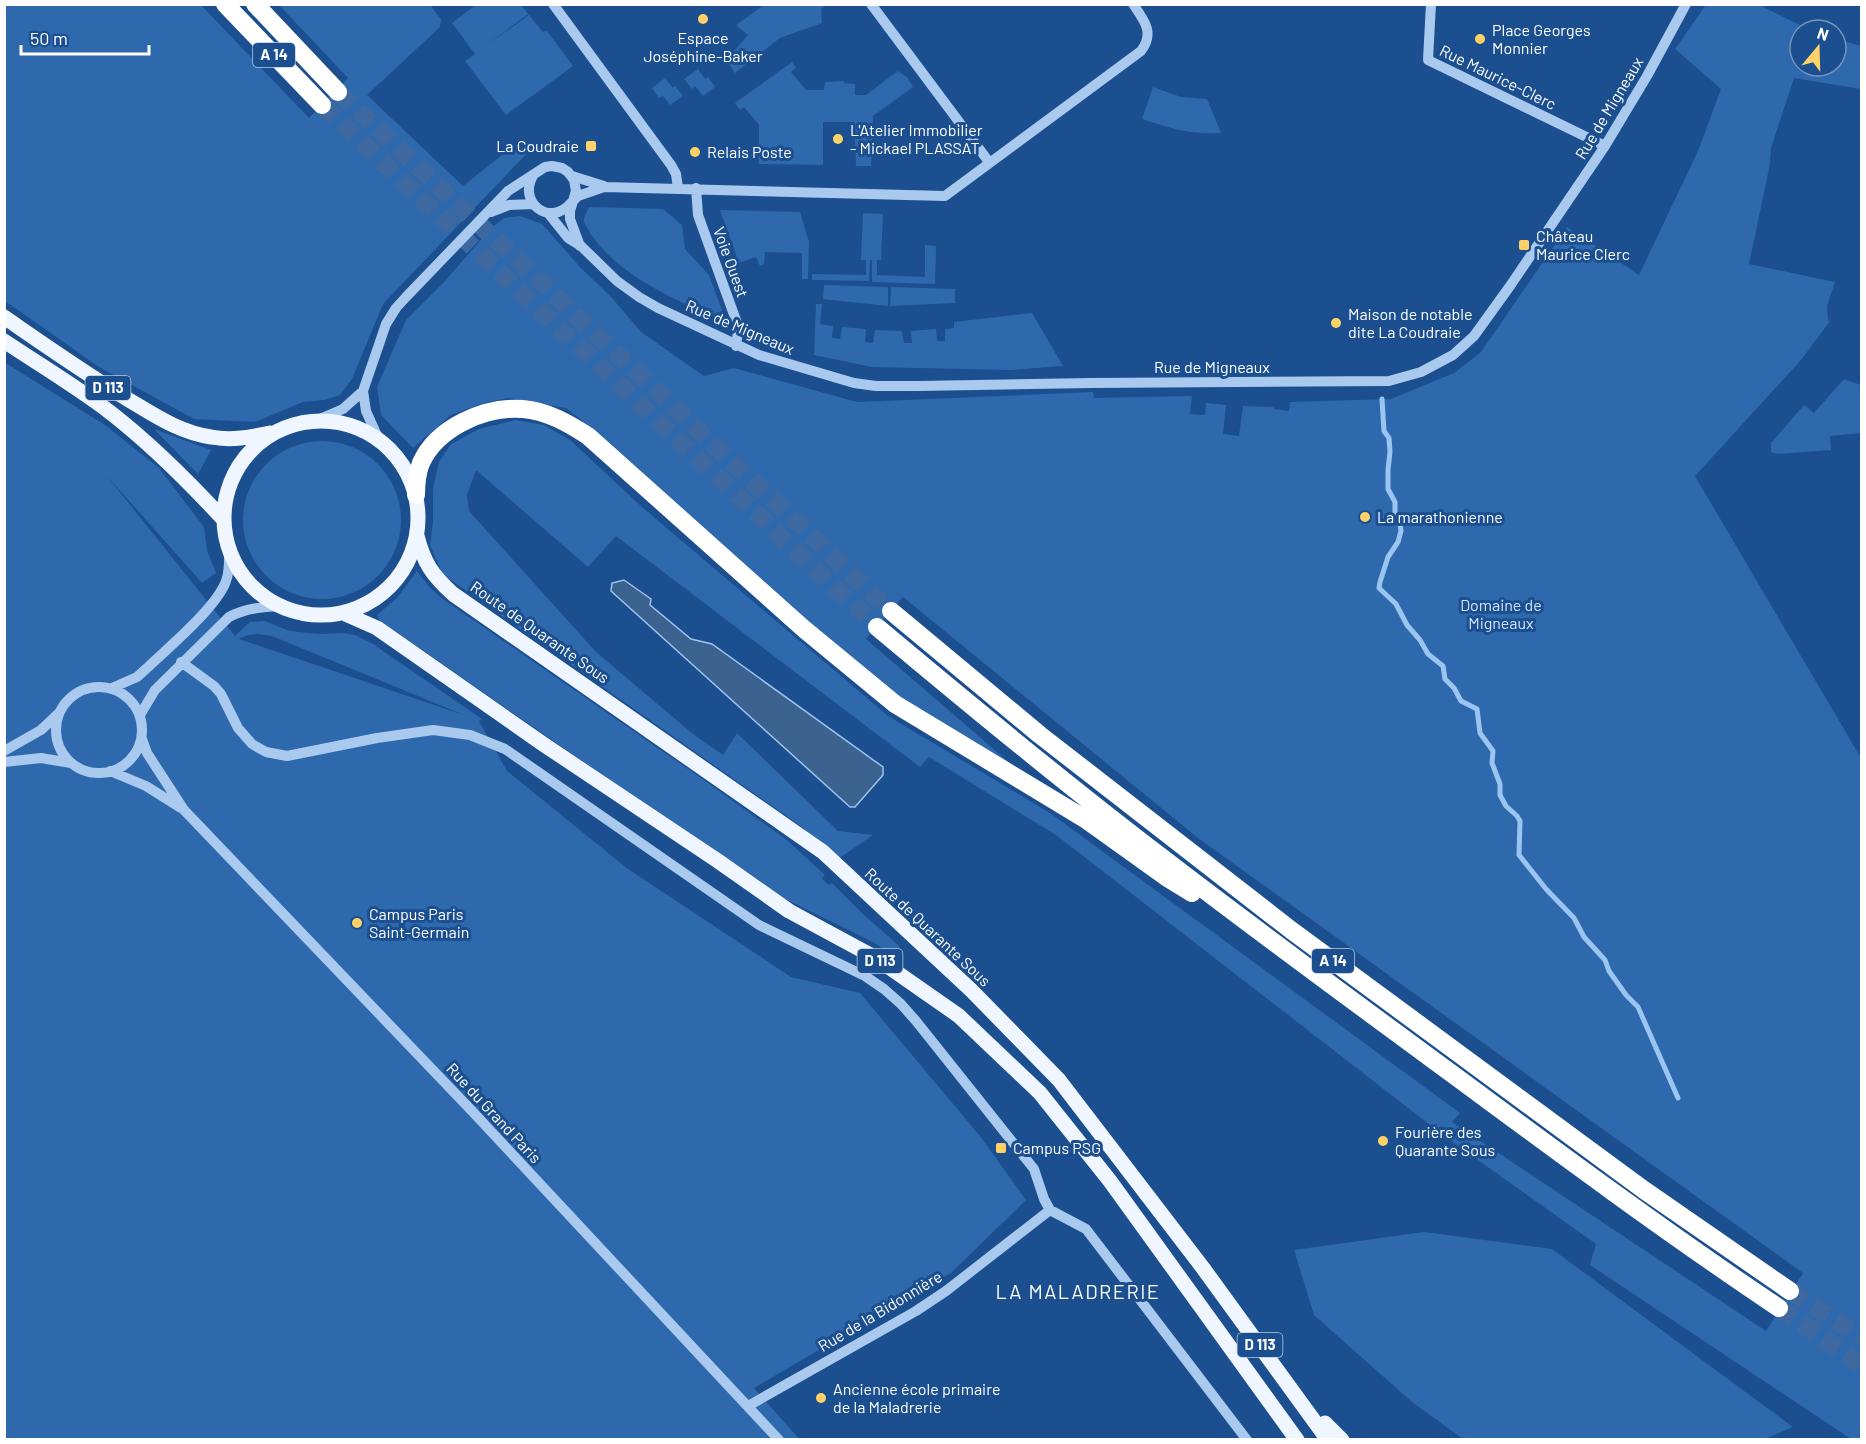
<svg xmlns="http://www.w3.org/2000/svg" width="1866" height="1444" font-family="Barlow,sans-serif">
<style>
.green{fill:#2e69ad;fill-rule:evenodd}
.water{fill:#3c6290;stroke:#9cc4f0;stroke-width:1.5}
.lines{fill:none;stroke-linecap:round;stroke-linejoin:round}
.stream{stroke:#9cc4f0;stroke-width:5}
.highway-tunnel{stroke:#3d69a0;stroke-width:18;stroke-dasharray:18 9;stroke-linecap:butt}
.minor{stroke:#a9c9ee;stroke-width:10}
.major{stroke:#f0f6ff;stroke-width:15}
.highway{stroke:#fff;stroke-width:18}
.poi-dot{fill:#ffd166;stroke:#1b4f8f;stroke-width:2}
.labels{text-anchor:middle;stroke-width:6;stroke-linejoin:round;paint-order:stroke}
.shield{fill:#1b4f8f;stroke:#bbcadd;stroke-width:1.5}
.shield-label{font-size:15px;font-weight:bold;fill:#fff}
.poi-label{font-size:16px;fill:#fff;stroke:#1b4f8f;text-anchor:start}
.street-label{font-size:16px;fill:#fff;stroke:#1b4f8f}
.park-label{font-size:16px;fill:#cfe3fa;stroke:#1b4f8f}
.quarter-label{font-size:20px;letter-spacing:1.5px;fill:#fff;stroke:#1b4f8f}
</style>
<rect width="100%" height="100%" fill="#1b4f8f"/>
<!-- green -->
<path class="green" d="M477,4L521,5L528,14L484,47L529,15L543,32L547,31L573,66L506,115L465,61L475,54L452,23Z
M5,5H201L309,118L348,78L279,5H430L441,19L440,27L367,95L463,186L522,139L530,150L383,304L352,379L340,395L324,400L303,402L255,422L194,419L99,367L5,301Z
M764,5H826L821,9L822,23L780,38L735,73L726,60L748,35L736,25Z
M1706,5H1763V7L1810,30H1800V66H1836V39L1861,46V89L1794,78L1771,148L1770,164L1749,264L1835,282L1827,306L1828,320L1830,321L1801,360L1695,476L1861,758V1439H1851L1590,1265L1596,1244L1443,1135L1056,835L929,757L920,767L616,536L588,567L476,470L467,495L469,511L596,652L693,734L723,755L737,733L838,831L873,835L838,859L802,827L455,583L442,573L430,545L433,523V489L439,462L451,444L479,429L515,420L544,425L570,440L642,507L888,716L1050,813L1460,1113L1452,1122L1766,1331L1803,1273L1198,838L903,597L866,639L1011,764L929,717L893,692L850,658L590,427L566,408L508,398L484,403L451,415L413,448L381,415L377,387L406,320L445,281L490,229L504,218L520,216L542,224L580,267L612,298L641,332L704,376L734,368L857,402L1093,392L1094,398L1192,396L1190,414L1205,415L1206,403L1226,405L1223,434L1239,436L1243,406L1273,407L1274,409L1289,411L1290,402L1391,399L1454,373L1481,352L1567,227L1639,275L1698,151L1721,89L1675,49Z
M792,62L796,68L791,72L806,90H824L825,82L844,81V83L855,84V95H866L898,71L907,77L913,87L873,116L871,166H856L854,122H823V165L759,164V125L744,107L740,110L735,103Z
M698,69L705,79L708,77L715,87L703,96L695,86L692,89L684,79Z
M665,78L673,88L675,86L683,96L670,105L663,96L659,98L652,88Z
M1153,87L1181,97L1207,99L1221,133C1192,135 1169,128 1142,119Z
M589,207L663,209L682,225L685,249L709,275L723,313L720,321C671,296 610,274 584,222V218Z
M720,210L800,212L809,242L808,279H802V253L765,252L764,264L760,266L756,257L739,263Z
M863,213L883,214L881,260H877V275L925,277V245L936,246L935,284L872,282V260H870L869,281L812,280V274L866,275V260H861Z
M824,285L888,287V306L823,299Z
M891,287L955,289V303L890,306Z
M816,304H822L820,324L833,326L832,338L840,339L842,327L866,329L865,342L873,343L875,330L902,331L904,343H912L911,331L936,329L937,341H945V329L954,328V322L1032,313L1063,366L1011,370L872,367L814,355Z
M4,362L105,425L159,468L204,527L207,551L216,573L202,583L107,476L235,636L250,622L265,621L287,630L299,632L320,634L343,633L355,635L373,644L482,719L479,721L507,771L628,869L791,977L860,993L980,1136L1026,1200L951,1273L754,1388L799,1439H5ZM258,634L272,636L464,715L239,639L248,635Z
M1844,379L1861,385V433L1830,436L1831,450L1777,454L1771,452V443L1804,405L1814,413Z
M154,429L211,450L198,474Z
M243 520a79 79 0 1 1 158 0a79 79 0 1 1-158 0Z
M417,571L430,588L443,599L704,780L788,841L825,875L822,878L828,885L832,883L863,914L897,944L900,947L899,952L896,955L891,954L873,942L773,893L379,620L377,615L397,598Z
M1424,1232L1552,1249L1793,1427L1763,1440L1463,1439L1412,1402L1314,1315L1294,1250Z"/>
<!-- water -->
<path class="water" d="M624,580L651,599L650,605L691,639L712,644L883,767V775L855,807H850L611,591L612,583Z"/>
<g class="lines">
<!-- stream -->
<path class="stream" d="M1382,399L1384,431L1389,438L1390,452L1388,470V489L1395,502V513L1400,523L1401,531L1398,542L1388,557L1380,582L1379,588L1396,604L1407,625L1420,640L1428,654L1443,666L1445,679L1454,688L1461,701L1477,709L1480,733L1493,751L1492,763L1500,784V795L1506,806L1517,816L1520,821L1519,855L1546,889L1574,918L1584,937L1605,960L1609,971L1626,995L1638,1007L1678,1098"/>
<!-- highway-tunnel -->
<path class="highway-tunnel" d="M338,92L891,611
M322,105L877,627
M1790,1291L1862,1337
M1779,1308L1862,1365"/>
<!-- minor -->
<path class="minor" d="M553,4L671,165L676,174L678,188
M871,4L989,162
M1431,4L1428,60L1605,146
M534,174C516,202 550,228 571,203
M572,176L604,186
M696,188L698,215L737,323L738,332L736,346
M573,201L578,196L604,187L945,196L1141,51C1155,33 1144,20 1133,4
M491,212L509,205L533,204
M548,213L568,238L581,246L617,281L639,297L658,308L759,355L854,383L876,386H919L1092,383L1389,381L1421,372L1453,355L1474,336L1510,286L1605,146L1647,76L1686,4
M315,421L343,409L363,391
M379,440L366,411L363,391L386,324L396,308L406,297L508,191L545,167L552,166L562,168L568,172L574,180L576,191L570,211V219L580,246
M181,662L214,686L221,694L238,728L252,744L266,752L287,756L377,738L433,730L470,735L505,749L759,925L865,976L884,989L901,1004L916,1021L1034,1169L1044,1199L1050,1210L1086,1229L1247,1440
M56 730a43 43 0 1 1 86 0a43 43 0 1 1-86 0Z
M112,688L137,677L147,668C168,648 217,607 226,581C230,571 229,559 229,548
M140,715L155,690L229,617C246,608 262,607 282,606
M142,739L147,753L184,810L472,1111L779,1440
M4,751L41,730L59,713
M4,762L41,758L71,763
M110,771L146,786L181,808
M748,1406L916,1311L946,1291L1050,1210"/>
<!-- major -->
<path class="major" d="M4,317C49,348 93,379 139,406C162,420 184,433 211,437C231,441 251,437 270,433
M4,341C40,365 77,387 111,413C152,445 189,482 224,520
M224 518a97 97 0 1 1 194 0a97 97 0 1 1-194 0Z
M417,536C424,563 432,575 453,594L823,852L971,990L1059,1080L1203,1268L1328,1440
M343,613L377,628L543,744L718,861L789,911L876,958L959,1016L1040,1093L1110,1181L1297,1440
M1325,1423L1342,1440"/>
<!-- highway -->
<path class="highway" d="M225,4L322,105
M255,4L338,92
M416,495C416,484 417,473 421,463C437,427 486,406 523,409C547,411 568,423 588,436L804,629L895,704L1085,819L1166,877L1192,893
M891,611L1040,735L1291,930L1644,1190L1790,1291
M877,627C970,705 1063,782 1160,856C1256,930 1353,1001 1451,1073C1559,1153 1667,1233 1779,1308"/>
</g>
<!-- markers -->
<g class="poi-dot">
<circle cx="703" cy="19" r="6"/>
<circle cx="1480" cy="39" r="6"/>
<circle cx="838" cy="139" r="6"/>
<rect x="585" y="140" width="12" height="12" rx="3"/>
<circle cx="695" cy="152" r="6"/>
<rect x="1518" y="239" width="12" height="12" rx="3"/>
<circle cx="1336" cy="323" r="6"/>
<circle cx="1365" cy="517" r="6"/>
<circle cx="357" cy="923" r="6"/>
<circle cx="1383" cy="1141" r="6"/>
<rect x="995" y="1142" width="12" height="12" rx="3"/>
<circle cx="821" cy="1398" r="6"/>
</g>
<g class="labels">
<!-- shield labels -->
<g class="shield">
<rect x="253" y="43" width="42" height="24" rx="4.5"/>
<rect x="85.5" y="376" width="45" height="24" rx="4.5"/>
<rect x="857.5" y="949" width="45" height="24" rx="4.5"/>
<rect x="1312" y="949" width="42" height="24" rx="4.5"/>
<rect x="1237.5" y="1333" width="45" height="24" rx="4.5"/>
</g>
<g class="shield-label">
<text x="274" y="60">A 14</text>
<text x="108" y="393">D 113</text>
<text x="880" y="966">D 113</text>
<text x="1333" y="966">A 14</text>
<text x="1260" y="1350">D 113</text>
</g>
<!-- poi labels -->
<g class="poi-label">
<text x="1492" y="36">Place Georges<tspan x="1492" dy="18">Monnier</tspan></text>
<text x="703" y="44" text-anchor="middle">Espace<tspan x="703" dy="18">Joséphine-Baker</tspan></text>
<text x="850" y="136">L'Atelier Immobilier<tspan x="850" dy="18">- Mickael PLASSAT</tspan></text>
<text x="579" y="152" text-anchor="end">La Coudraie</text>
<text x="707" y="158">Relais Poste</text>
<text x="1536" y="242">Château<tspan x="1536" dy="18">Maurice Clerc</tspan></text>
<text x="1348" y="320">Maison de notable<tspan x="1348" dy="18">dite La Coudraie</tspan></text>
<text x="1377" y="523">La marathonienne</text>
<text x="369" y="920">Campus Paris<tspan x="369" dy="18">Saint-Germain</tspan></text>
<text x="1395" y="1138">Fourière des<tspan x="1395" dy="18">Quarante Sous</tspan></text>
<text x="1013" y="1154">Campus PSG</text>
<text x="833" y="1395">Ancienne école primaire<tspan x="833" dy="18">de la Maladrerie</tspan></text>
</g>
<!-- street labels -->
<g class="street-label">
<text transform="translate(1498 77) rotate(26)" y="6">Rue Maurice-Clerc</text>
<text transform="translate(1609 108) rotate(-59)" y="6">Rue de Migneaux</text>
<text transform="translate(731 262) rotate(70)" y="6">Voie Ouest</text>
<text transform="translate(740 327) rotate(23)" y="6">Rue de Migneaux</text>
<text x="1212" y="373">Rue de Migneaux</text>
<text transform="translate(540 632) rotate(35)" y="6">Route de Quarante Sous</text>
<text transform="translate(928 927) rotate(43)" y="6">Route de Quarante Sous</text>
<text transform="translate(494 1113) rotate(47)" y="6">Rue du Grand Paris</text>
<text transform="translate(880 1311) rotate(-31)" y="6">Rue de la Bidonnière</text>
</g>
<!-- park labels -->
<g class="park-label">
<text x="1501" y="611">Domaine de<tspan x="1501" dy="18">Migneaux</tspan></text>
</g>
<!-- quarter labels -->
<g class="quarter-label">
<text x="1078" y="1299">LA MALADRERIE</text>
</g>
</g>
<!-- border -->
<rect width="1866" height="1444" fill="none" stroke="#ffffff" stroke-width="12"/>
<!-- north arrow -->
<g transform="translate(1818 48) rotate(19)"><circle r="28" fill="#1b4f8f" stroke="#7695bc" stroke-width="1.5"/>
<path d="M0-4.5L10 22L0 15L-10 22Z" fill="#ffd166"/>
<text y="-9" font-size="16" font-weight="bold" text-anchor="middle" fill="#ffffff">N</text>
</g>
<!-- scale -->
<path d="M21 45v9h128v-9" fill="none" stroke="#ffffff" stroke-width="3"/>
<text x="30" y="45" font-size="18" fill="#ffffff" stroke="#1b4f8f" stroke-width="4.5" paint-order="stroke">50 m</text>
</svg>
